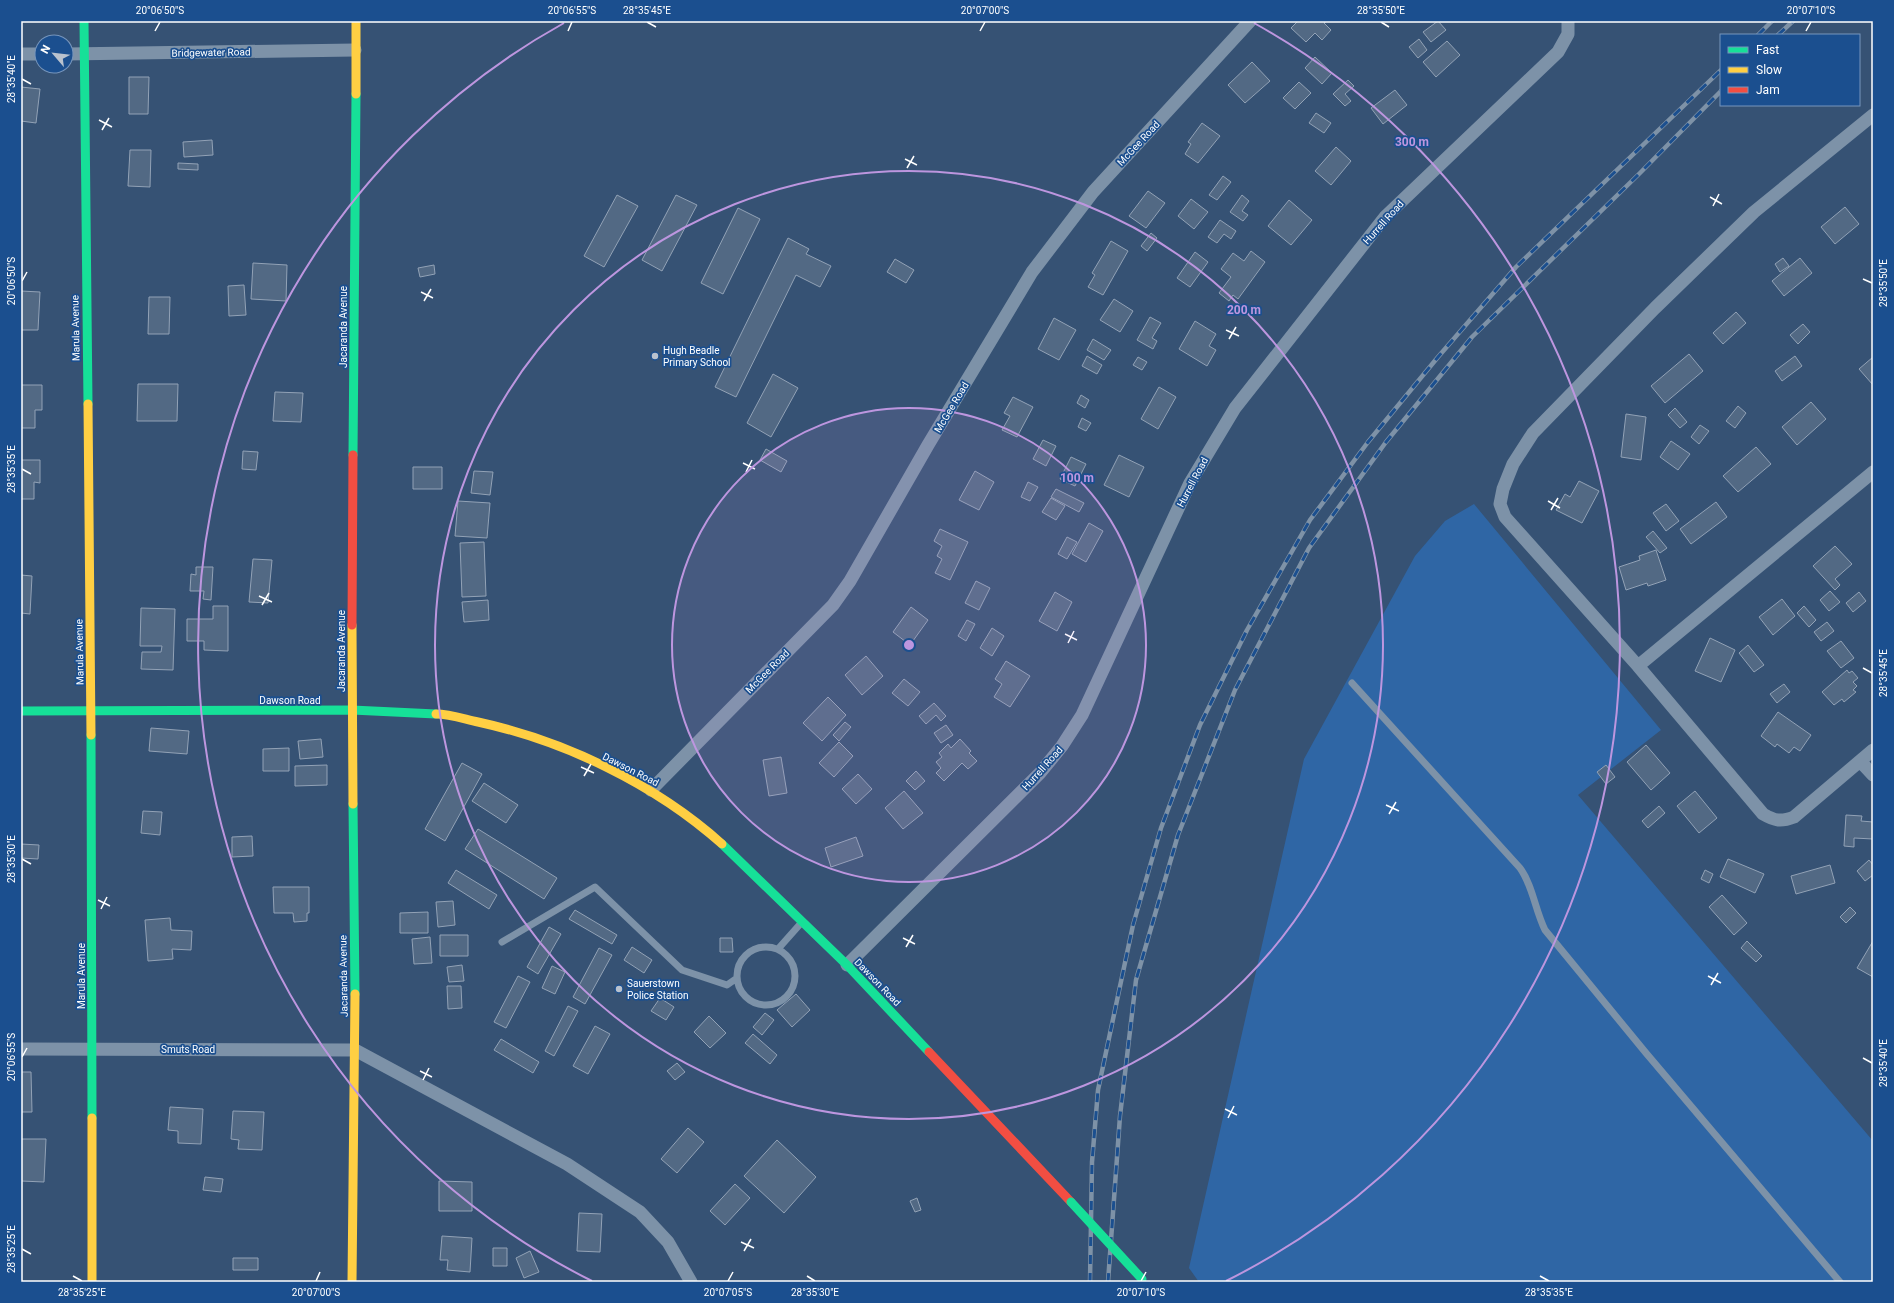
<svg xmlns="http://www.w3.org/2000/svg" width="1894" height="1303" font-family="Roboto,sans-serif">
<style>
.green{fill:#2f66a5}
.building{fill:#526984;stroke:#92a2b6}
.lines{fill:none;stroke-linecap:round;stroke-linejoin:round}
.lane{stroke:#7d92a8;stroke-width:7}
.street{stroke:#7d92a8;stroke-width:13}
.fast{stroke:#16e098;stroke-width:9}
.slow{stroke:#ffcf43;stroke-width:9}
.jam{stroke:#f24e42;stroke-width:9}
.rail-casing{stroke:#7e92a7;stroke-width:4.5}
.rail{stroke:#1b4f8f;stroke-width:3;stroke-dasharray:9;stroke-linecap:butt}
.fast-bridge{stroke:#16e098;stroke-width:9}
.ticks{fill:none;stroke:#fff;stroke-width:1.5}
.ring{fill:none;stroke:#bd96df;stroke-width:2}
.poi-dot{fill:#b9c2ce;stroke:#1b4f8f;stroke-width:1.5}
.labels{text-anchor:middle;stroke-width:3.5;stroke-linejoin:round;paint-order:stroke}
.street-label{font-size:10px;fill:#fff;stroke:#1b4f8f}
.poi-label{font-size:10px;fill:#fff;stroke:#1b4f8f;text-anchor:start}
.centre{fill:#bd96df;stroke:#1b4f8f;stroke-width:2}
.ring-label{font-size:12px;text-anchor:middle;font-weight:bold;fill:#bd96df;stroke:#1b4f8f;stroke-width:3.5;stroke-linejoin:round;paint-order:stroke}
.neatline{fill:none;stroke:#fff;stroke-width:1.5}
.ticks-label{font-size:10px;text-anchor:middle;fill:#fff}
</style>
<rect width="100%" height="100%" fill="#365274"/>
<!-- green -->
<path class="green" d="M1474,504L1661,730L1578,795L1873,1141V1282H1199L1189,1268L1304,759L1415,556L1445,521Z"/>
<!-- building -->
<path class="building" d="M1298,21H1327L1324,23L1331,30L1322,40L1315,33L1306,42L1291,28Z
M1438,21L1446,30L1431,42L1423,32Z
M1419,39L1427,50L1418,58L1409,47Z
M1447,41L1460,55L1436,77L1423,62Z
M1315,57L1332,73L1322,84L1305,68Z
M1252,62L1270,81L1245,103L1228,85Z
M129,77H149L148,114H129Z
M1348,80L1354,86L1345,94L1351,101L1345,106L1333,94Z
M1299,82L1311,93L1295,109L1283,98Z
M21,87L40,89L36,123L21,121Z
M1395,90L1407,105L1383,124L1371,108Z
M1316,113L1331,123L1324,133L1309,123Z
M1202,123L1220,136L1198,163L1185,154L1191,144L1188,142Z
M212,140L213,155L184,157L183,142Z
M1336,147L1351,161L1331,185L1315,171Z
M130,150H151L150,187L128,186Z
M178,163L198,164V170L178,169Z
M1223,176L1231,182L1217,200L1209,195Z
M1148,191L1165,203L1146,228L1129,216Z
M617,195L638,206L604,267L584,256Z
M676,195L697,205L662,271L642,260Z
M1242,195L1249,201L1242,211L1248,215L1243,221L1230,212Z
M1191,199L1208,212L1194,229L1178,216Z
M1289,200L1312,220L1291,245L1268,226Z
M1845,207L1859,224L1835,244L1821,227Z
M738,208L760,219L723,294L701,283Z
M1220,220L1236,231L1231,239L1224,234L1217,243L1208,237Z
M1151,233L1157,238L1147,251L1141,246Z
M788,238L809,249L806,254L831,266L820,287L796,275L736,397L715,387Z
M1111,241L1128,251L1103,295L1088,287L1095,275L1092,273Z
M1251,251L1265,262L1238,299L1233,295L1229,301L1219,293L1231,277L1221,269L1233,253L1244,261Z
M1195,252L1208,262L1190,287L1177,278Z
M1783,258L1789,266L1780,272L1775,264Z
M1800,258L1812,273L1784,296L1772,281Z
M895,259L914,270L906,283L887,272Z
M253,263L287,265L286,301L251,299Z
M434,265L435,274L420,277L418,268Z
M244,285L246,315L229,316L228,286Z
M21,291L40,292L38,330H21Z
M149,297H170L169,334H148Z
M1114,299L1133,311L1120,332L1100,320Z
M1736,312L1746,323L1723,344L1713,333Z
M1150,317L1161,323L1152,338L1157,341L1153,349L1137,340Z
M1054,318L1076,330L1059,360L1038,349Z
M1195,321L1216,334L1209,346L1216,350L1207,366L1179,349Z
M1803,324L1810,332L1798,344L1790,335Z
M1093,339L1111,350L1104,360L1087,350Z
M1689,354L1703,371L1665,403L1651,386Z
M1087,356L1102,365L1097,374L1082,366Z
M1795,356L1802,366L1782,381L1775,371Z
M1138,357L1147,362L1142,370L1133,365Z
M1873,357V385L1859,369Z
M773,374L798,388L771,437L747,423Z
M138,384H178L177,421H137Z
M21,385H42V410H35V428H21Z
M1159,387L1176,397L1158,429L1141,419Z
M275,392L303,393L301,422L273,421Z
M1081,395L1089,400L1085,408L1077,403Z
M1013,397L1033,407L1017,437L1002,430L1010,416L1004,413Z
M1811,402L1826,419L1797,445L1782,427Z
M1738,406L1746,413L1735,428L1726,421Z
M1675,408L1687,422L1680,428L1668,415Z
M1626,414L1646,417L1641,460L1621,457Z
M1082,418L1091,423L1086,431L1078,427Z
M1700,425L1709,431L1699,444L1691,437Z
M1043,440L1056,446L1046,466L1033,459Z
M1671,441L1690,454L1678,470L1660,457Z
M1756,447L1771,464L1738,492L1723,476Z
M766,449L787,461L781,472L760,460Z
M243,451L258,452L256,470L242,469Z
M1119,455L1144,467L1129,497L1104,485Z
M1071,457L1086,464L1075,486L1060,479Z
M21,460H40V483L34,482V499H21Z
M413,467H442V489H413Z
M474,471L493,472L490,495L471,493Z
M975,471L994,482L979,510L959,500Z
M1579,481L1599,491L1582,523L1556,510L1565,494L1570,497Z
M1028,482L1038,487L1030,501L1021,497Z
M1056,489L1084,503L1079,512L1051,497Z
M1051,498L1065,506L1056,520L1042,512Z
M458,501L490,503L487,538L455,536Z
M1716,502L1727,517L1691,544L1680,529Z
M1666,504L1679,521L1666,531L1653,513Z
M1089,523L1103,531L1086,562L1072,554Z
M940,529L968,542L950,580L935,573L942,559L937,556L942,546L934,541Z
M1653,531L1667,548L1660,553L1646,537Z
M1067,537L1077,542L1067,559L1058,554Z
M484,542L486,596L462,597L460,543Z
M1835,546L1852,564L1835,579L1840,585L1835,590L1813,566Z
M1656,550L1666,580L1648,586L1647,583L1626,590L1619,567L1640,560L1639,556Z
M253,559L272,560L268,603L249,602Z
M196,567H213L211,600L203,599L204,591H190L191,574L196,575Z
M21,575L32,576L30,614L21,613Z
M976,581L990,588L979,610L965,603Z
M1830,591L1840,602L1829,611L1820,600Z
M1055,592L1072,602L1057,631L1039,621Z
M1859,592L1866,601L1853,612L1846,603Z
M1782,599L1795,616L1773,635L1759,617Z
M488,600L489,620L464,622L462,602Z
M213,606H228V651L204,650V641H187V619H213Z
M1804,606L1816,620L1809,627L1797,613Z
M911,607L928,620L910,645L893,632Z
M141,608L175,609L173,670L141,669L142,652H161L162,646H140Z
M967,620L975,624L966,641L958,636Z
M1827,622L1834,631L1821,641L1814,632Z
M992,628L1004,636L992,656L980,648Z
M1710,638L1735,650L1721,682L1695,671Z
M1841,641L1854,658L1841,668L1827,651Z
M1748,645L1764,665L1754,672L1739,653Z
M866,656L883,676L862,695L845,675Z
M1006,661L1030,676L1010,707L994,697L1002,684L995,679Z
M1847,670L1849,673L1852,671L1858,678L1853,682L1857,686L1853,690L1856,692L1844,702L1842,699L1834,705L1822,692Z
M904,679L920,692L908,706L892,693Z
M1784,684L1790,692L1777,703L1770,694Z
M828,697L846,715L822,741L803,723Z
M934,703L946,716L941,721L936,715L926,724L919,716Z
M1778,712L1811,735L1800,751L1794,747L1789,753L1777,744L1775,747L1761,736Z
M845,722L851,727L839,741L833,735Z
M946,725L953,735L941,743L934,733Z
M151,728L189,731L187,754L149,751Z
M321,739L323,757L300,759L298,741Z
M960,739L971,751L969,753L977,761L968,769L962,763L944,781L936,773L941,768L936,762L942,757L939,753L948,744L951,748Z
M839,742L853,756L834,777L819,763Z
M1646,745L1670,773L1651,790L1627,762Z
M289,748V771H263V749Z
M781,757L787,793L769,796L763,760Z
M462,763L482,774L445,841L425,829Z
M327,765V785L295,786V766Z
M1606,765L1615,777L1606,784L1597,772Z
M916,771L925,781L915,790L906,781Z
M858,774L872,789L856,804L842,789Z
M484,783L518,805L506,823L472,801Z
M904,791L923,813L903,829L885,808Z
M1695,791L1717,818L1699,833L1677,806Z
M1659,806L1665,813L1648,828L1642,821Z
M143,811L162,812L160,835L141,833Z
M1846,815L1862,816L1861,821L1873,822V839L1854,838V847L1844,846Z
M478,829L557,878L544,899L465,849Z
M252,836L253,856L232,857V837Z
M856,837L863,856L831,867L825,848Z
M21,844L39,845L38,859L21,858Z
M1728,859L1764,874L1755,893L1720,877Z
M1869,860L1873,865V875L1865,881L1857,871Z
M1830,865L1835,883L1796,894L1791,876Z
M456,870L497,895L489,909L448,883Z
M1705,870L1713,874L1709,883L1701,879Z
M273,887H309V913H307V921L294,922L293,913H274Z
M1722,895L1747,923L1734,935L1709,907Z
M453,901L455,925L438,927L436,902Z
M1850,907L1856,913L1846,923L1840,917Z
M575,910L617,935L612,944L569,919Z
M428,912V933H400V913Z
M170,918L171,930L192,931L191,950L172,949L173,959L148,961L145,920Z
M549,927L561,934L538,974L527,967Z
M440,935H468V956H440Z
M430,937L432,963L414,964L412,939Z
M720,938H732L733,952H720Z
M1747,941L1762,956L1756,962L1741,948Z
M1873,941V977L1857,968Z
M632,947L652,960L644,973L624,960Z
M599,948L612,955L585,1004L573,997Z
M462,965L464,981L449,982L447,967Z
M552,966L565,972L555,994L542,988Z
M518,976L530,982L506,1028L494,1022Z
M447,986H461L462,1008L448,1009Z
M796,994L810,1010L792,1027L777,1010Z
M660,998L674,1007L666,1020L651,1011Z
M568,1006L578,1011L554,1056L545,1051Z
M765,1013L774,1020L762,1035L753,1027Z
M709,1016L726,1033L710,1048L694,1032Z
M595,1026L610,1034L588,1074L573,1066Z
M753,1034L777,1055L770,1064L745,1043Z
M501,1039L539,1062L533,1073L494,1050Z
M677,1063L685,1072L675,1080L667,1071Z
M21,1072H31L32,1112H21Z
M170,1107L203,1109L201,1144L178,1143V1131L168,1130Z
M233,1111L264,1112L262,1150L238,1149L239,1140L231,1139Z
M688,1128L704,1142L677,1173L661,1159Z
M21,1139H46L44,1182L21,1181Z
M777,1140L816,1177L784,1213L744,1176Z
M205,1177L223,1179L221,1192L203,1190Z
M439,1181L472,1182V1211H439Z
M735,1184L750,1198L725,1225L710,1211Z
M917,1198L921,1210L915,1212L910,1201Z
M579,1213L602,1214L600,1252L577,1251Z
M442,1236L472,1238L470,1272L447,1270L448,1260H440Z
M493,1248H507V1266H493Z
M530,1251L539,1272L524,1278L516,1258Z
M233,1258H258V1270H233Z"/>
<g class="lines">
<!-- lane -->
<path class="lane" d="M1352,683L1520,868C1533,886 1535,910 1545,930L1646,1053L1840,1282
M502,942L595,887L682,970L727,985L737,978
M737 976a29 29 0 1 1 58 0a29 29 0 1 1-58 0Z
M778,949L802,922"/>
<!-- street -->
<path class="street" d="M21,54H42
M66,54L355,50
M1873,115L1754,212L1655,308L1533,433L1513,464L1503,489L1500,504L1505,517L1638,666L1763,814C1775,821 1781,822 1794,817L1860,761L1873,775
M1638,666L1873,472
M1860,761L1873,750
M651,790L833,605L850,581L928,445L1032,272L1093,192L1250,21
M847,965L1040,773L1062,746L1082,715L1190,483L1235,408L1385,217L1558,52L1568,34V21
M21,1049L355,1050L567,1164L640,1212L668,1242L691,1282"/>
<!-- fast -->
<path class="fast" d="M84,21L88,404
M353,455L356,94
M21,711L352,710L436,714
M91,735L92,1118
M353,804L355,994
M722,844L847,965L929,1052"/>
<!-- slow -->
<path class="slow" d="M356,94V21
M88,404L91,735
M352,625L353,804
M436,714C450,714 464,719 478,722C565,741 655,784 722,844
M92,1118V1282
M352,1282L355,994"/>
<!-- jam -->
<path class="jam" d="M352,625L353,455
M929,1052L1071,1202"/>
<!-- rail casing -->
<g class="rail-casing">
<path id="rail" d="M1758,35L1772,21
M1778,35L1793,21
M1090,1282L1092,1162L1098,1090L1133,925L1161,828L1200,725L1247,630L1310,520L1368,442L1438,357L1516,267L1721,70
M1108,1282L1120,1116L1136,980L1178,835L1235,690L1309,548L1386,442L1472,337L1640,173L1721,91"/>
</g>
<!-- rail -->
<use href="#rail" class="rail"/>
<!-- fast-bridge -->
<path class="fast-bridge" d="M1071,1202L1142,1279"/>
</g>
<!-- ticks -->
<path class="ticks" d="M647,22L656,27M1381,22L1389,27M155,31L160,22M568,31L572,22M980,31L985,22M1806,31L1811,22M22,79L31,84M99,120L112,127M102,130L109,118M905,159L917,165M907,168L914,156M1710,197L1722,204M1713,206L1719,194M1863,279L1872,283M22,281L27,272M421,292L433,298M424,301L431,289M1226,330L1239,336M1229,339L1236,327M743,463L755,469M22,469L31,474M746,472L752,460M1548,501L1560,508M1551,510L1558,498M259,596L272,602M262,605L269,593M1065,634L1077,640M1068,643L1074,631M1863,668L1872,673M581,767L594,773M584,776L591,764M1386,805L1399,811M1389,814L1396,802M22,859L31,864M98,900L110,906M101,909L107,897M903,938L915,944M906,947L913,935M1708,976L1721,983M1711,985L1718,973M22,1057L27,1048M1863,1058L1872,1063M420,1071L432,1077M423,1080L429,1068M1225,1109L1237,1115M1228,1118L1234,1106M741,1242L754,1248M22,1249L31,1254M744,1251L751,1239M73,1276L82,1281M807,1276L815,1281M1540,1276L1549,1281M316,1281L320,1272M728,1281L733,1272M1141,1281L1146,1272"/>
<!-- distance rings -->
<circle cx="909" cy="645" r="237" fill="#bd96df" fill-opacity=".12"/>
<g class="ring">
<circle cx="909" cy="645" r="237"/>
<circle cx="909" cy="645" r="474"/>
<path d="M592 1281A711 711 0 0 1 564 23M1254 23A711 711 0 0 1 1226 1281"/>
</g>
<!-- markers -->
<g class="poi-dot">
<circle cx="655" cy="356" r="4"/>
<circle cx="619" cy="989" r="4"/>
</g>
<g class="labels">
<!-- street labels -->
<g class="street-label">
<text transform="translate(211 52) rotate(-1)" y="4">Bridgewater Road</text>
<text transform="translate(1138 143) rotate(-47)" y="4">McGee Road</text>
<text transform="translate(1383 222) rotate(-48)" y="4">Hurrell Road</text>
<text transform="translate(343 327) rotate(-90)" y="4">Jacaranda Avenue</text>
<text transform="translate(75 328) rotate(-91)" y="4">Marula Avenue</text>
<text transform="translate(951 407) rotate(-59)" y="4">McGee Road</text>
<text transform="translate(1192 482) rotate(-62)" y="4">Hurrell Road</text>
<text transform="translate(341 651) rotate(-90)" y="4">Jacaranda Avenue</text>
<text transform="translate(79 652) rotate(-91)" y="4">Marula Avenue</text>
<text transform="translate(767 671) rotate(-45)" y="4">McGee Road</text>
<text x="290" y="704">Dawson Road</text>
<text transform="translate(1042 768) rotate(-48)" y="4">Hurrell Road</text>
<text transform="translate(631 769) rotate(27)" y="4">Dawson Road</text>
<text transform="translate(81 976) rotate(-90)" y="4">Marula Avenue</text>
<text transform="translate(343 976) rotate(-91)" y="4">Jacaranda Avenue</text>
<text transform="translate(878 982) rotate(46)" y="4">Dawson Road</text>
<text x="188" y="1053">Smuts Road</text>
</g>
<!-- poi labels -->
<g class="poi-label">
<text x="663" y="354">Hugh Beadle<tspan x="663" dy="12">Primary School</tspan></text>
<text x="627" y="987">Sauerstown<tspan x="627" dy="12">Police Station</tspan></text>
</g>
</g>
<circle cx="909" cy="645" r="6" class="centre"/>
<g class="ring-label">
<text x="1412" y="146">300 m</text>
<text x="1244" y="314">200 m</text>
<text x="1077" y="482">100 m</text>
</g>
<!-- border -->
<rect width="1894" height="1303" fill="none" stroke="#1b4f8f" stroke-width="44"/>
<!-- legend -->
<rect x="1720" y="34" width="140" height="72" fill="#1b4f8f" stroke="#7695bc"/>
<rect x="1728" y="47" width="20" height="6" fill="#16e098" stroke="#7695bc"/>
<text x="1756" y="54" font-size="12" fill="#ffffff">Fast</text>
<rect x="1728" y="67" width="20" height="6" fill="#ffcf43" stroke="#7695bc"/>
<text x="1756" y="74" font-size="12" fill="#ffffff">Slow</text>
<rect x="1728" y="87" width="20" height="6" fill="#f24e42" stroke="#7695bc"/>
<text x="1756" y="94" font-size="12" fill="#ffffff">Jam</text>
<!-- north arrow -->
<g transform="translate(54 54) rotate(298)"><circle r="19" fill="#1b4f8f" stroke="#7695bc"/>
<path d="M0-3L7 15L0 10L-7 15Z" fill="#b9c2ce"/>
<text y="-6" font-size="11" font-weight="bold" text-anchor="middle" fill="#ffffff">N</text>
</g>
<rect x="22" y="22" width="1850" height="1259" class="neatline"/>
<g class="ticks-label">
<text x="160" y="14">20°06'50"S</text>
<text x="572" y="14">20°06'55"S</text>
<text x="647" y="14">28°35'45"E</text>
<text x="985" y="14">20°07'00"S</text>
<text x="1381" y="14">28°35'50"E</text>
<text x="1811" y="14">20°07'10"S</text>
<text transform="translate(11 79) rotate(-90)" y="4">28°35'40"E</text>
<text transform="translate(11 281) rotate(-90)" y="4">20°06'50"S</text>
<text transform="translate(1883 283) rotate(-90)" y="4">28°35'50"E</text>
<text transform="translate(11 469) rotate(-90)" y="4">28°35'35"E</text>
<text transform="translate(1883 673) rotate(-90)" y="4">28°35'45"E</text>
<text transform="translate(11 859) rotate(-90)" y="4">28°35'30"E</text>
<text transform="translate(11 1057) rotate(-90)" y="4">20°06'55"S</text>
<text transform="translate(1883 1063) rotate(-90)" y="4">28°35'40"E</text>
<text transform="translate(11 1249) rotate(-90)" y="4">28°35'25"E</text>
<text x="82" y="1296">28°35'25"E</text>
<text x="316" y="1296">20°07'00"S</text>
<text x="728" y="1296">20°07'05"S</text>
<text x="815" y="1296">28°35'30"E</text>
<text x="1141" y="1296">20°07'10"S</text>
<text x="1549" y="1296">28°35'35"E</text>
</g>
</svg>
